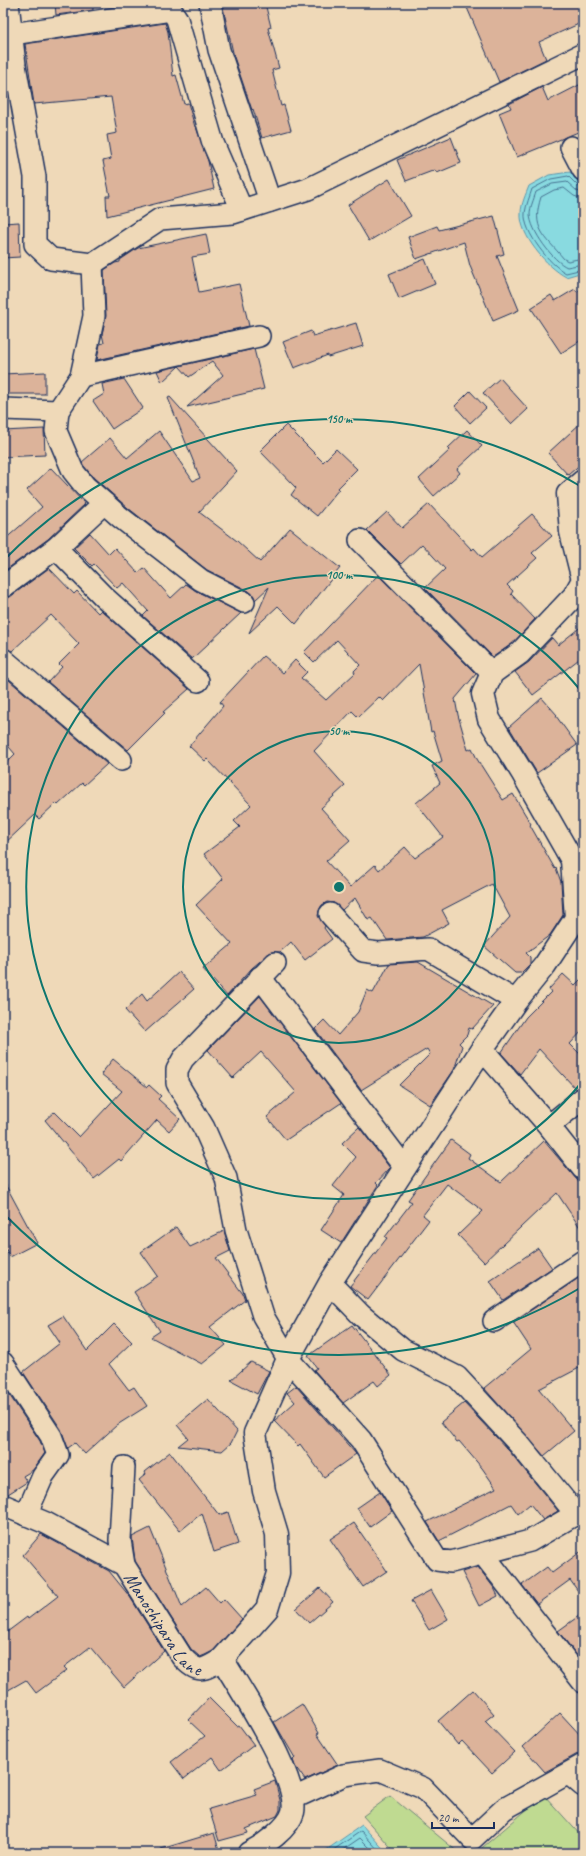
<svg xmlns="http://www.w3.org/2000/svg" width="586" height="1856" font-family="Caveat,sans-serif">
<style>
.green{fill:#bfda91;stroke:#6d8478}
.water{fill:#89dae0;stroke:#5d96ac}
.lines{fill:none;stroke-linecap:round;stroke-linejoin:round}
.shore{stroke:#477392;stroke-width:1}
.building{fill:#dcb39a;stroke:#1b2f5e;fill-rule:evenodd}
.minor-casing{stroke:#1b2f5e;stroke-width:24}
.tertiary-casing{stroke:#1b2f5e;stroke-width:25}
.minor{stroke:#efd9b8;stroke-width:21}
.tertiary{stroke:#efd9b8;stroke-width:22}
.ring{fill:none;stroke:#0f766e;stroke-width:2}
.labels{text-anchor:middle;stroke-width:3;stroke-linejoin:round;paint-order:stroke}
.street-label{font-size:19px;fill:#1b2f5e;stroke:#efd9b8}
.centre{fill:#0f766e;stroke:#efd9b8;stroke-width:2}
.ring-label{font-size:12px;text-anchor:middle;font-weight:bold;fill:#0f766e;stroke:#efd9b8;stroke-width:3;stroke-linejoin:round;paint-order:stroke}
</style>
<rect width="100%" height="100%" fill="#efd9b8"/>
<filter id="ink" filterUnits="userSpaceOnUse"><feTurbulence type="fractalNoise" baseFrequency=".025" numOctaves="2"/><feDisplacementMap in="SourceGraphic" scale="8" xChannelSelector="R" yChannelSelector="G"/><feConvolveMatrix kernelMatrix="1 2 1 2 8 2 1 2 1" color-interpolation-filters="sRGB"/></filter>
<g filter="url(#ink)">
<!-- green -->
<path class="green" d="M544,1795L583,1838V1853H476Z
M390,1796L459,1853H396L363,1816Z"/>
<!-- water -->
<path class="water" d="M570,172L583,187V272L566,277C547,267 519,235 521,213C521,204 526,194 529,186L549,175Z
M362,1825L387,1853H322Z"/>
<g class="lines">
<!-- shore -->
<path class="shore" d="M583,188L579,187L568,176L551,179L532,189C530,196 526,205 525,213C523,232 550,265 566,273L583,269
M583,193L577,191L567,182L552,184L536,192C534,199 530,207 530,214C530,230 553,261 567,267L583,264
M583,199L574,196L564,188L554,190L541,197C531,229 544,235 564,259L568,261L583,258
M329,1853L361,1831L381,1853
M338,1853L360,1838L375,1853"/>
</g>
<!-- building -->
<path class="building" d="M55,3H93V10L56,15Z
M222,3H265L271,27L268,28L279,68L272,70L281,106L284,105L291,130L262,138L253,109L252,110L234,57Z
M465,3H583V22L539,42L546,59L499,82Z
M165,23L168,32L173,76L176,75L184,104L188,103L195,127H196L208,161L214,189L107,216L106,196H110L103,161L111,159L107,135L117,133L111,97L34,104L25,44Z
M583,83V130L517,157L499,113L511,108L509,104L542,87L548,101Z
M451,137L461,163L437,173L435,170L406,181L397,160Z
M389,179L411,216L369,241L348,205Z
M494,216L504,254L497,256L519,310L493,321L470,266L464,242L416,259L408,237L437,226L439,230Z
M19,222L20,257L3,258V223Z
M206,234L210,254L192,257L199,292L239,284L249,326L97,360L100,344L104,343L102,334L106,316L104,270L115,263L120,262V260L138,248Z
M425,259L435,284L399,299L389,274Z
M583,288V339L561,353L531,308L551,295L555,301L575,289L577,292Z
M356,323L363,346L328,357V355L294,368L283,342L311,331L313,336Z
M254,349L264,389L187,407L223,375L212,361L189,377L179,366L162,382L157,371Z
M45,372V394H3V374Z
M500,378L528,409L512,424L483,393Z
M124,379L143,408L112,429L93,401L104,394L102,384Z
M470,391L486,408L470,423L455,406Z
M170,397L237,471L199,512L237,541L260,562L290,528L340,568L296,624L278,606L249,633L269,587L255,600L249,591L207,570L128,508L94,478L83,465L82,462L110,438L127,458L159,431L193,481L200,478L168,398Z
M583,421V462L568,475L548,453Z
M286,425L323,462L336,449L357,469L338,488L339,489L317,516L291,495L296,488L260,451Z
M44,429L45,455L3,457V431Z
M467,430L482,446L457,469L460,473L434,496L419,479L450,450L448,448Z
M51,468L85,504L48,539L3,572V541L42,507L27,490Z
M429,504L472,550L474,548L482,557L532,514L552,536L532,553L537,558L507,585L513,591L511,594L535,619L512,644L493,657L425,588L445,569L422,544L401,564L367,530L387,512L402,528Z
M90,533L109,554L115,548L138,573L144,568L171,598L186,584L196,591L241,613L192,659L143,616L148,611L123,583L117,588L94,564L92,566L74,548Z
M49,568L74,594L77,591L98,613L101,610L189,689L163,712L165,713L128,750L48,682L62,667L59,664L79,644L51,615L12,651L3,647V599L10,597Z
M378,575L476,674L455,699L458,715L468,750L472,748L477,759L503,800L513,794L531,824L530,825L555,869L556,868L561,882L563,915L550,935L526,953L530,957V964L521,973H515L484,946L510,917L492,884L442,910L449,923L423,937L387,940L372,918L368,920L355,898L342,910L334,903L327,902L322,905L319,911L318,916L325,926L324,928L332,939L305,960L291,942L280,952H271L252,968L227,996L203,969L232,944L196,905L223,879L204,854L240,827L234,821L251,805L207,759L205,761L189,746L223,706L220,702L263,656L283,673L295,660L307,672L301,678L326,700L355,673L354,671L360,665L337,640L314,662L304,652ZM419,664L431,732L433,731L442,761L432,766L440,783L416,803L443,837L415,858L405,847L379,870L375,865L350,887L326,861L350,840L321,808L345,786L314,751L352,711L358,717L379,697L383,701Z
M583,625V656L533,695L515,672L529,662L552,638L558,645Z
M3,675L107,764L84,785L82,783L58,805L56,803L39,819L35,815L3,845V766L15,754L3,740Z
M542,698L557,715L556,716L577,745L537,773L509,727Z
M418,962L493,1006L472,1029L469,1028L467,1035L459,1043L462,1046L454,1070L430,1105L399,1085L430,1054L427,1049L361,1090L315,1029L324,1020L338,1035L358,1012L367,990L373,993L389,964Z
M179,972L194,989L145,1032L125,1010L142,994L147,1001Z
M563,974L575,985L583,977V1030L570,1044L583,1057V1086L576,1089L539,1049L520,1074L501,1053L526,1017L551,992L549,989Z
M260,996L341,1103L286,1140L267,1117L296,1092L261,1052L233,1078L208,1050Z
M113,1059L147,1087L149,1085L161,1096L158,1099L180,1119L169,1131L157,1120L121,1161L119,1159L94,1179L45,1120L54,1112L79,1137L122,1091L101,1074Z
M359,1127L390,1168L376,1183L378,1185L341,1243L321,1230L344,1195L333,1186L356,1157L342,1143Z
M451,1140L470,1154L468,1158L501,1182L544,1141L583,1187V1232L557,1193L484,1262L458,1235L483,1211L447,1184L423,1215L429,1220L368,1300L350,1286L387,1238L385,1237L412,1202L408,1200Z
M3,1180L37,1243L10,1257L3,1244Z
M176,1227L190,1247L224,1231L230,1251L216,1258L243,1294L245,1300L210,1327L226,1345L202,1364L151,1337L160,1331L134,1292L158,1276L141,1252Z
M538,1248L552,1268L503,1300L490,1281Z
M583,1275V1366L539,1389L574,1431L544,1456L484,1388L531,1349L513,1322Z
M63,1316L87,1351L114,1324L132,1342L109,1364L129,1390L134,1387L147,1406L117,1425L85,1454L75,1443L68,1448L61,1429L23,1372L60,1343L48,1325Z
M352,1325L391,1375L378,1386L374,1381L343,1403L314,1370L317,1368L308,1356Z
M251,1362L269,1371L257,1394L231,1380Z
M296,1386L356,1454L324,1477L300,1444L298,1446L274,1421L295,1402L287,1393Z
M4,1387L40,1441L45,1453L33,1470L23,1476L27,1482L8,1494L3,1493V1388Z
M208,1399L237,1431L231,1443L222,1451L178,1446L188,1438L177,1425Z
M464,1403L510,1452L558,1511L543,1520L530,1504L518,1514L511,1504L439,1541L427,1522L496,1488L482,1468L459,1441L457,1442L441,1422Z
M170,1452L219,1515L228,1512L238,1544L214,1552L202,1513L180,1531L139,1480L146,1474L145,1472Z
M380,1492L392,1511L370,1527L357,1508Z
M354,1523L387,1571L363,1587L330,1539Z
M150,1528L182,1607L206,1587L220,1603L224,1599L242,1619L213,1651L205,1655L200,1657L191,1649L135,1561L132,1537Z
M41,1534L109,1571L130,1597L164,1651L124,1687L90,1647L64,1667L67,1670L36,1693L26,1680L3,1693V1635L27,1617L28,1619L58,1596L23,1555Z
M583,1550V1598L570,1580L537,1604L522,1585L547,1567L552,1573Z
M478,1567L494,1588L498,1596L479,1606L462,1572Z
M320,1588L333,1602L309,1623L296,1609Z
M431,1590L448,1619L429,1630L411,1601Z
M583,1613V1663L558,1631Z
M473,1690L494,1714L485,1721L515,1752L492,1773L462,1741L458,1745L438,1721Z
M209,1698L237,1726L239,1725L254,1745L221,1770L212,1757L184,1779L171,1762L205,1736L188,1720Z
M302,1704L319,1733L317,1734L338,1765L305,1780L295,1766L293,1760L295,1758L274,1722Z
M560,1713L583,1738V1751L545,1772L523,1747Z
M275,1781L280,1800V1810L277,1816L246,1829L248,1833L219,1841L209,1809L257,1795L254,1789Z
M214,1833L220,1853H162L161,1849Z"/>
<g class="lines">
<!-- minor casing -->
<g class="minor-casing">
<g id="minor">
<path d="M8,3L15,65L35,177V244L51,259L92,264L160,219L233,213L308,189L583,54"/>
<path d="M210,3L219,50L270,201"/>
<path d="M12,34L171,10L177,19L213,143L242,210"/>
<path d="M571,147L583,170"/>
<path d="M92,264L94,316L81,376L58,411L56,431L73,471L85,486L120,517L201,580L244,602"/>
<path d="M81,376L259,336"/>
<path d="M3,409L58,411"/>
<path d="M360,540L492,673"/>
<path d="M56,548L103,596L198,681"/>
<path d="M3,587L56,548L104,503"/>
<path d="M3,659L121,760"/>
<path d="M330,914L363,951L378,953L428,949L516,1001"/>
<path d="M275,963L183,1059L177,1070V1083L204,1128L226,1178L236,1230L263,1316L288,1359L361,1440L437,1560L451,1562L530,1541L576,1514L519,1444L457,1377L403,1350L361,1315L330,1283"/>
<path d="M260,977L405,1168"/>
<path d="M482,1049L549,1126L583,1169"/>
<path d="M549,1126L583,1098"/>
<path d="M494,1321L583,1261"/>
<path d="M3,1363L51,1436L58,1455L43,1476L26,1515"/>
<path id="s1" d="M3,1505L46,1523L124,1565L182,1657C198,1674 203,1671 222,1659"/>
<path d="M483,1554L583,1682"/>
<path d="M124,1565L120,1540L124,1467"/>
<path d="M569,1774L583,1786"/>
<path d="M294,1798L344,1775L380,1770L423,1788L472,1839L504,1809L583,1765"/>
</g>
</g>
<!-- tertiary casing -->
<g class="tertiary-casing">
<path id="tertiary" d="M249,1853C263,1846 289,1828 293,1812C300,1781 240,1688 222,1659L267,1609L278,1573L277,1534L264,1491L255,1433L288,1359L330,1283L482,1049L516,1001L545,965L576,918L572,860L523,774L489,719L483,694L492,673L520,653L574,596L583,580L571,532L568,494L583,481"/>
</g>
<!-- minor -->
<use href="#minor" class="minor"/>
<!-- tertiary -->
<use href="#tertiary" class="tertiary"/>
</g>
</g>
<!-- distance rings -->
<g class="ring">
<circle cx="339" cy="887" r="156"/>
<path d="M581 1083A312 312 0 1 1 581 691"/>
<path d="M580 1288A468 468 0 0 1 5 1215M5 559A468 468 0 0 1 580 486"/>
</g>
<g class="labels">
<!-- street labels -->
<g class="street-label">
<text dy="7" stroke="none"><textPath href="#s1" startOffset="206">Manoshipara Lane</textPath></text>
</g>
</g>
<circle cx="339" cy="887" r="6" class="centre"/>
<g class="ring-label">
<text x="339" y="423">150 m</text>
<text x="339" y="579">100 m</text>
<text x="339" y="735">50 m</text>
</g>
<!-- margin -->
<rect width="586" height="1856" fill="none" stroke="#efd9b8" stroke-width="16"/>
<rect x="8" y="8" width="570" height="1840" fill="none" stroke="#1b2f5e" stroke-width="1.5" filter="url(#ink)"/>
<!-- scale -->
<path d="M432 1822v6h62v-6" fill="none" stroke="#1b2f5e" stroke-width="2"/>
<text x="438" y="1822" font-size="12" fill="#1b2f5e" stroke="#efd9b8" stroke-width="3" paint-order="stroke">20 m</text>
</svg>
